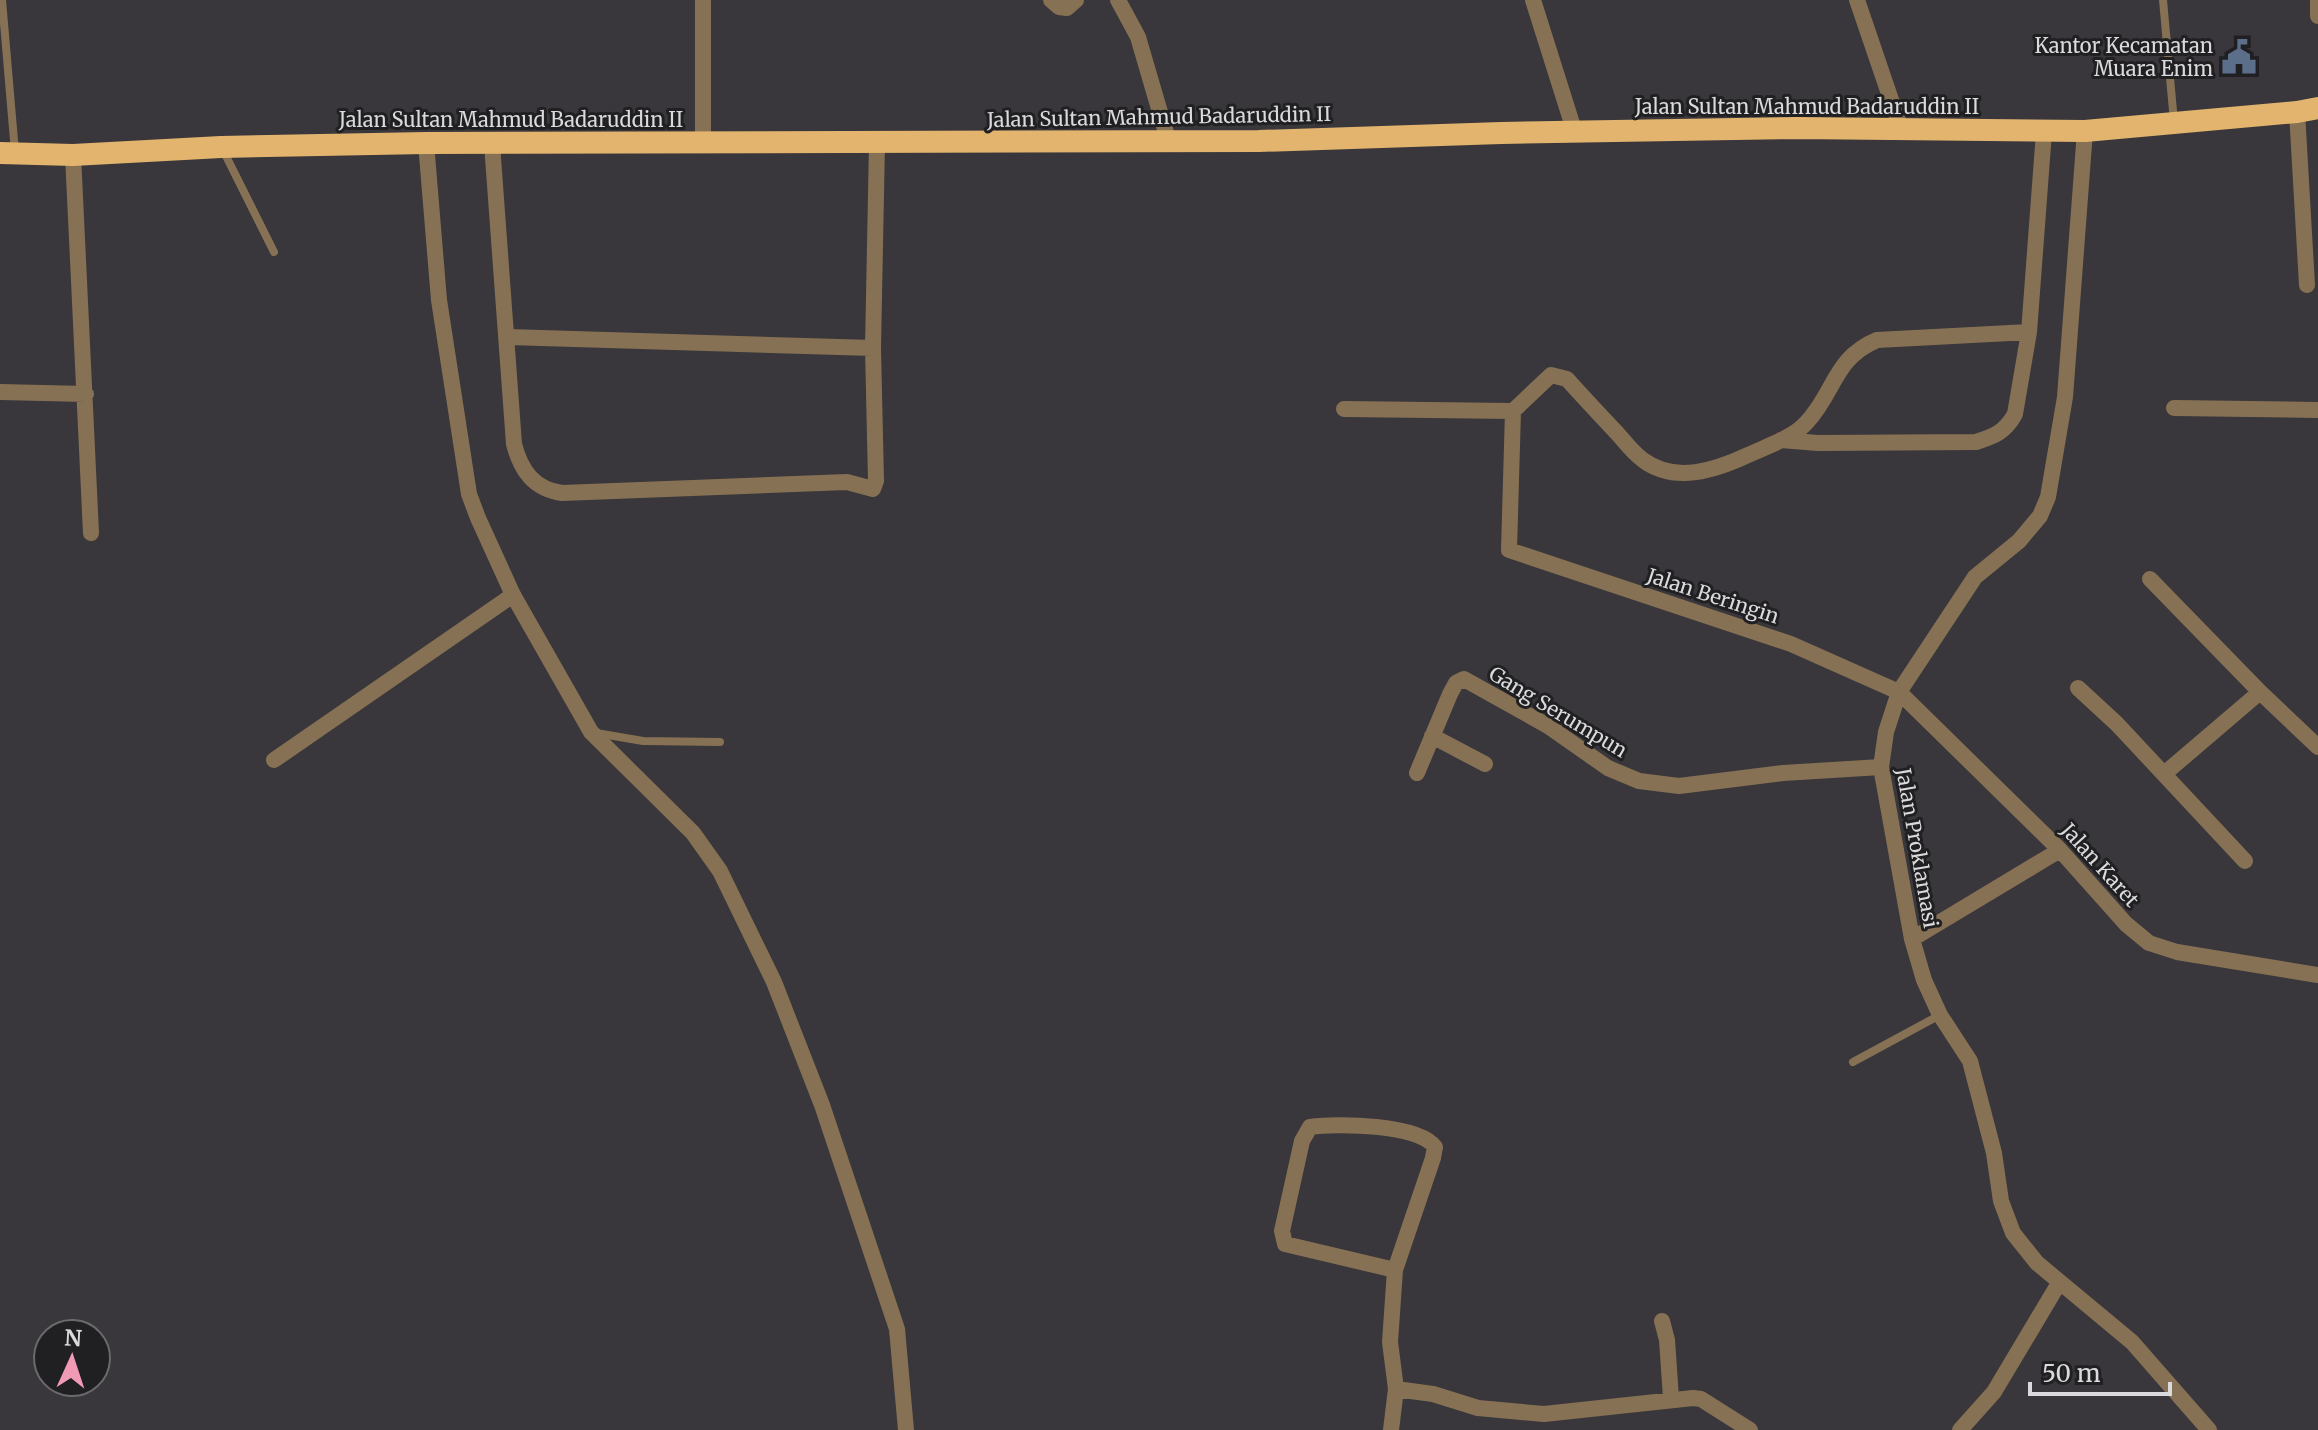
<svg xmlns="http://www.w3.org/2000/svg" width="2318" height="1430" font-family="Merriweather,serif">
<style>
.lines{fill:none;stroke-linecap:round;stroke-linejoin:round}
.service{stroke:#867154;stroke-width:8}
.minor{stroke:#867154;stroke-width:16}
.tertiary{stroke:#867154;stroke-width:16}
.trunk{stroke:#e2b46e;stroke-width:22}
.labels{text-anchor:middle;stroke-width:6;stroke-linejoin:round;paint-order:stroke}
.poi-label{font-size:20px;fill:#dad9dc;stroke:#201f21;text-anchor:end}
.street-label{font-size:20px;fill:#dad9dc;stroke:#201f21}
</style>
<rect width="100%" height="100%" fill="#39373b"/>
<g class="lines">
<!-- service -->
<path class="service" d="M2,0L15,152
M2163,0L2174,122
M222,148L274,252
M596,733L643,741L720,742
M1853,1062L1940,1015"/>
<!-- minor -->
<path class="minor" d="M1051,0L1059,7L1067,8L1076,0
M1118,0L1138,37L1169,143
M1533,0L1575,133
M1857,0L1901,129
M2318,0V16
M2297,112L2307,285
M2085,131L2065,397L2048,497L2040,516L2019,541L1975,577L1899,692L1886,732L1881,767L1912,939L1924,980L1940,1015L1970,1061L1994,1153L2001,1201L2013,1233L2037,1263L2132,1342L2209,1430
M703,142V0
M492,144L514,444C521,471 534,489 562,493L847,482L873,489L876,481L873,348L877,143
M73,155L91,533
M2029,332L1877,340C1834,358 1835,392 1807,422C1793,438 1767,446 1748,455C1716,470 1675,484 1643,460C1633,453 1625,442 1617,433C1600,415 1583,397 1567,379L1551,375L1513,411L1509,550L1791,644L1899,692L2060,850L2126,924L2149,943L2177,952L2318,975
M508,337L873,348
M0,392L86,394
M2174,408L2318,410
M1344,409L1513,411
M1781,440L1818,443L1976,442C1995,436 2005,432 2015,414L2029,332L2044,132
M2150,579L2260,692L2318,747
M2078,688L2117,724L2245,861
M1432,736L1485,764
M274,760L513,595
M1417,773L1450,694L1456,683L1464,679L1548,726L1608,768L1639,781L1679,786L1783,773L1881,767
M2164,774L2260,692
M1912,939L2060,850
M1662,1321L1667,1340L1671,1398
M1396,1389L1433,1394L1478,1408L1544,1414L1693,1398L1701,1399L1750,1430
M1391,1430L1396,1389L1390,1342L1395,1270L1433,1158L1435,1147C1418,1124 1337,1123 1310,1127L1302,1141L1282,1231L1285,1244L1395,1270
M1960,1430L1994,1392L2059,1283"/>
<!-- tertiary -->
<path class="tertiary" d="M426,143L439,300L469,494L478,518L513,595L591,732L693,833L720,871L774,982L822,1105L897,1329L906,1430"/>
<!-- trunk -->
<path class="trunk" d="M0,153L73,155L221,147L426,143L1259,141L1501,133L1797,128L2085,131L2297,112L2318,108"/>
</g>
<!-- icons -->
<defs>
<g id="civic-bare" transform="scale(2.76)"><path d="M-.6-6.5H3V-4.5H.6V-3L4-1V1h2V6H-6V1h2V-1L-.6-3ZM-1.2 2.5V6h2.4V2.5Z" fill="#5c6f8a" stroke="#201f21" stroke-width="2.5" paint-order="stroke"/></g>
</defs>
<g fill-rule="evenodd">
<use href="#civic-bare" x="2239" y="57"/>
</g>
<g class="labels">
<!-- poi labels -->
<g class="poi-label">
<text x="2213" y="53">Kantor Kecamatan<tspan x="2213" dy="23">Muara Enim</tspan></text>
</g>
<!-- street labels -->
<g class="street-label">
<text x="1807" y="114">Jalan Sultan Mahmud Badaruddin II</text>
<text transform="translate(1159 117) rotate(-1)" y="7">Jalan Sultan Mahmud Badaruddin II</text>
<text x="511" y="127">Jalan Sultan Mahmud Badaruddin II</text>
<text transform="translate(1713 596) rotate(18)" y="7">Jalan Beringin</text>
<text transform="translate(1558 712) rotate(31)" y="7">Gang Serumpun</text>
<text transform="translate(1917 848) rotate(80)" y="7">Jalan Proklamasi</text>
<text transform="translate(2100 865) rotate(48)" y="7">Jalan Karet</text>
</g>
</g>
<!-- north arrow -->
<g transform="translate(72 1358) rotate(3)"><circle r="38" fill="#201f21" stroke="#6a696c" stroke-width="2"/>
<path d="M0-6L14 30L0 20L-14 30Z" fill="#f09ab5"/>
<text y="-12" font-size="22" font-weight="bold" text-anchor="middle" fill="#dad9dc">N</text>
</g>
<!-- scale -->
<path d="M2030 1382v12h140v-12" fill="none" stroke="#dad9dc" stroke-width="4"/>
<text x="2042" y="1382" font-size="24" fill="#dad9dc" stroke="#201f21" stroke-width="6" paint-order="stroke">50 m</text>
</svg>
